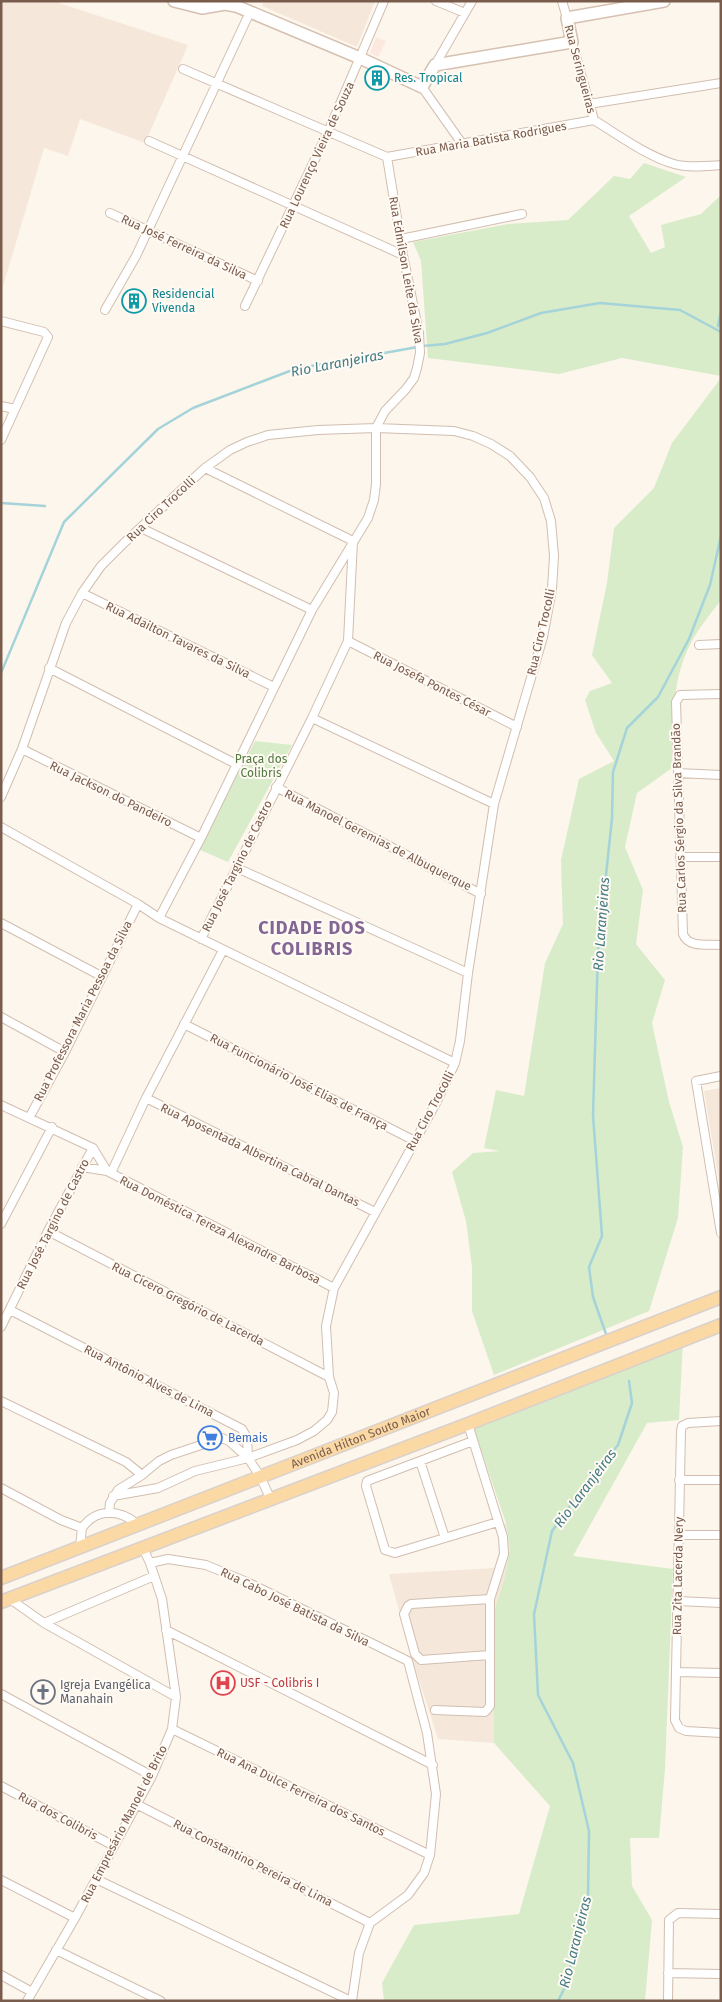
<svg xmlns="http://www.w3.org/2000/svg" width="722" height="2002" font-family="'Fira Sans',sans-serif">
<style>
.residential{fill:#f5e8da}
.commercial{fill:#fde8e0}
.green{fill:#d8ecc9}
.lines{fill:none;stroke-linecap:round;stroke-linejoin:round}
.stream{stroke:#a5d3da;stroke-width:2.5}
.street-casing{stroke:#d1beb0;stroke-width:10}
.secondary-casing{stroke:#d6c0b0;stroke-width:14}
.primary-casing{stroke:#dad1cd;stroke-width:15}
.street{stroke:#fff;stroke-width:8}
.secondary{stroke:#fff;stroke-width:11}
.primary{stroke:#fbd9a5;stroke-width:12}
.labels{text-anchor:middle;stroke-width:4;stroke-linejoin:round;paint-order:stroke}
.street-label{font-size:12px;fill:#7a5c4d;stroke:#fffaf3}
.culture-label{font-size:12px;fill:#0d838f;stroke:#fffaf3;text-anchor:start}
.park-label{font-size:12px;fill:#537a41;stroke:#fffaf3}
.shop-label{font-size:12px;fill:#366cbe;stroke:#fffaf3;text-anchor:start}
.health-label{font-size:12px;fill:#be3a42;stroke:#fffaf3;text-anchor:start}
.worship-label{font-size:12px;fill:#5b616d;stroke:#fffaf3;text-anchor:start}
.water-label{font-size:14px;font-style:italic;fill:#437c86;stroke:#fffaf3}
.district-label{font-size:18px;font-weight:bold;letter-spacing:1px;fill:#846695;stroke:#fffaf3}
</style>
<rect width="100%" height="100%" fill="#fdf6ec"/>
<!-- residential -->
<path class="residential" d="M1,1H53L188,45L145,143L80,119L68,156L44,148L1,293Z
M264,1H375L357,47L262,6Z
M721,1088V1193L704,1091Z
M506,1523L510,1548L504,1580L494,1611V1743L438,1739L415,1668L389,1574L494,1568L501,1546L496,1527Z"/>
<!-- commercial -->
<path class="commercial" d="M376,37L386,41L378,57L370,53Z"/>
<!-- green -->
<path class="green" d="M644,163L686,177L629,216L651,253L665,247L661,225L701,214L721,195V376L622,358L559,374L428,358L421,261L413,242L508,224L568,220L614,176L630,179Z
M721,378V600C709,616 695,632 687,651C671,687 673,729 672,768L637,793L625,847L643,890L636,944L665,980L652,1023L669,1102L683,1147L678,1218L649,1311L494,1375L472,1311V1267L466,1221L452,1172L473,1153L500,1151L484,1148L496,1090L524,1096L545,963L563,924L561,860L579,779L614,761L596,733L585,700L590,691L612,683L592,655L607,583L614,528L654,488L672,443Z
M255,741L292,745L228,862L198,849Z
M683,1340L679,1420L647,1423L573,1556L673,1569L665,1769L659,1838H630L632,1886L652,1920L645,2001H384L382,1983L414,1925L519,1914L550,1806L494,1743V1611L504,1580L510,1548L506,1523L473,1426Z"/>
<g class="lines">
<!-- stream -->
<path class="stream" d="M718,326L721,312
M1,503L45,506
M1,673L64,522L158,429L193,408L295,369L423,346L445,344L487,333L541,313L600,303L680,310L721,332
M606,1334L593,1297L589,1267L602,1236L593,1115L598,951L612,818L613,772L627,728L658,697L689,639L710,585L721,536
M558,2001L565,1987L588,1897L589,1831L573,1763L538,1695L534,1614L552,1531L593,1474L618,1445L632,1403L629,1381"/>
<!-- street casing -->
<g class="street-casing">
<path id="street" d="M436,1L465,13
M562,1L567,18
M572,42L594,120
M435,65L472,1
M183,69L387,157
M422,87L463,145
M589,104L721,83
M594,120C618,135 647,156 674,164C688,168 706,166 721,165
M149,141L403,255
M387,157L594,120
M110,213L258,281
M401,239L522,214
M245,306L328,132L384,1
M105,310L136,256L250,12
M1,321L44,332L48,337L1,440
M1,406L15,409
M141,528L312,610
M82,593L274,687
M348,641L517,727
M699,645L721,644
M49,668L238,765
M721,694L680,695L676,702L683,934C688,948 708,944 721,945
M312,718L494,804
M22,749L201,838
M678,773L721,775
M276,787L481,894
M1,797L22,749L66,623L82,593L101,566L124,543L205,468L230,450L247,442L268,435L318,430L376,428L454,431L473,436L491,444L510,456L530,477L544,498L551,521L554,556L552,589L543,637L494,804L468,973L460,1041L455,1063L436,1103L334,1288L326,1326L329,1377L334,1393L332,1412L327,1420L314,1431L297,1440L248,1458L195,1471L158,1488L113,1496
M1,827L138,904L159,918L455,1063
M680,857H721
M237,868L468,973
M159,918L201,838L312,610L368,518L374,500L376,484V428L385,411L406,389L414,378L417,368L420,353L419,333L403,255L387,157
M1,923L101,976
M201,939L312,718L348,641L353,541L205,468
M1,1017L65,1052
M184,1024L415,1141
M721,1076L696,1081L721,1233
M146,1098L375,1212
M1,1105L93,1148L107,1171
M29,1118L65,1052L138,904
M82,1167L107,1171L334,1288
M111,1173L146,1098L223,950
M1,1224L52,1127
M48,1231L329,1377
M10,1310L242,1429L247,1438L248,1458L260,1476L271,1500
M1,1327L48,1231L93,1148
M1,1401L126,1462L142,1475
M721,1421L688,1423L682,1426L681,1431L675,1720L679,1728L686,1731L721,1733
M473,1441L367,1481L366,1486L385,1550L395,1553L498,1522
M420,1461L445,1538
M679,1480H721
M1,1488L61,1520L82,1528L80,1547
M109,1513L110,1503L118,1490L142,1475L159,1461L171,1455L222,1438L229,1441L248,1458
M82,1528C96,1508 119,1509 137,1524
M679,1535H721
M150,1563L168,1559L206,1565L247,1582L408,1661L427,1733L436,1794L430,1855L424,1873L408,1895L370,1923L359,1953L352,2001
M10,1599L44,1623L176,1697
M678,1601L721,1603
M44,1623L154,1576
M166,1630L433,1765
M490,1655L421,1660L415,1654L404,1614L408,1606L411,1604L490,1599
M676,1672L721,1673
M1,1694L152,1776
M435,1710L485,1712L490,1706V1599L504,1554L503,1537L468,1424
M172,1729L430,1855
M1,1786L114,1846
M136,1804L370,1923
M96,1879L351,2001
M1,1880L75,1918
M56,1950L161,2001
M668,1973L721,1974
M1,1975L32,1992
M27,2001L75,1918L152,1776L172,1729L176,1697L162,1599L150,1563L143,1548
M668,2001L669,1920L678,1913L721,1914"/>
</g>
<!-- secondary casing -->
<g class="secondary-casing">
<path id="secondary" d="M174,1L202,8L225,4L236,6L360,58L422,87L435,65L572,42L567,18L664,1"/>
</g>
<!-- primary casing -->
<g class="primary-casing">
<g id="primary">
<path id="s1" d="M1,1578L721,1297"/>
<path d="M1,1602L468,1424L721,1325"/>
</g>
</g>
<!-- street -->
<use href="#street" class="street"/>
<!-- secondary -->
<use href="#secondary" class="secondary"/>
<!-- primary -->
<use href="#primary" class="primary"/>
</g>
<!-- icons -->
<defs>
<g id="building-ring" transform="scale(1.25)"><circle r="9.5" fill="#fffaf3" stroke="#0f9aa8" stroke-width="1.5"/><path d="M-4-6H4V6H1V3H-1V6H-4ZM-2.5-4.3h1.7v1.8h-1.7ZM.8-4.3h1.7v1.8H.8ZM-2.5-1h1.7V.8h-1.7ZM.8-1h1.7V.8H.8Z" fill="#0f9aa8"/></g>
<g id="supermarket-ring" transform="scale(1.25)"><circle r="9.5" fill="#fffaf3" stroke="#3f7fe0" stroke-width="1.5"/><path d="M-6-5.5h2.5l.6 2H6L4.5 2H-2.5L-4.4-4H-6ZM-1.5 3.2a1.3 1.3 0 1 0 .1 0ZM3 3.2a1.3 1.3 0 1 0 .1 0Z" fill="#3f7fe0"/></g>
<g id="hospital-ring" transform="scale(1.25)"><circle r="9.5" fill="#fffaf3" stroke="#e0444e" stroke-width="1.5"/><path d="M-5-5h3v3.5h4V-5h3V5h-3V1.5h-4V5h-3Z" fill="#e0444e"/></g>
<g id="church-ring" transform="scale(1.25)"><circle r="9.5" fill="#fffaf3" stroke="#6b7280" stroke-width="1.5"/><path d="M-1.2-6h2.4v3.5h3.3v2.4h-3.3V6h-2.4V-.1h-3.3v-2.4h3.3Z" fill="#6b7280"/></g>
</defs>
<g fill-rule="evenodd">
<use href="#building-ring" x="377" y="78"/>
<use href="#building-ring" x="134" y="301"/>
<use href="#supermarket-ring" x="210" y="1438"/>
<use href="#hospital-ring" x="223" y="1683"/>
<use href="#church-ring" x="43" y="1692"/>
</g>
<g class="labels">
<!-- street labels -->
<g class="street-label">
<text transform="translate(580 69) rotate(75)" y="4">Rua Seringueiras</text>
<text transform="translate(491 139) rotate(-10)" y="4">Rua Maria Batista Rodrigues</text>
<text transform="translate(317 155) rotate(-65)" y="4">Rua Lourenço Vieira de Souza</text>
<text transform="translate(184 247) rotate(25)" y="4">Rua José Ferreira da Silva</text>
<text transform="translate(406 270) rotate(80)" y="4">Rua Edmílson Leite da Silva</text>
<text transform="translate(161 509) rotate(-43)" y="4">Rua Ciro Trocolli</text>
<text transform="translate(541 632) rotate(-77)" y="4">Rua Ciro Trocolli</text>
<text transform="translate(178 640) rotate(26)" y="4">Rua Adailton Tavares da Silva</text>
<text transform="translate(432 684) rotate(27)" y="4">Rua Josefa Pontes César</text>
<text transform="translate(111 794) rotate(26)" y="4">Rua Jackson do Pandeiro</text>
<text transform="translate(679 818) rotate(-92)" y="4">Rua Carlos Sérgio da Silva Brandão</text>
<text transform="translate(378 840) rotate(27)" y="4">Rua Manoel Geremias de Albuquerque</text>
<text transform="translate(237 866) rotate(-64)" y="4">Rua José Targino de Castro</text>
<text transform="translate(83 1011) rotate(-63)" y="4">Rua Professora Maria Pessoa da Silva</text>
<text transform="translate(299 1082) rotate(27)" y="4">Rua Funcionário José Elias de França</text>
<text transform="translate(430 1111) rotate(-62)" y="4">Rua Ciro Trocolli</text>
<text transform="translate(260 1155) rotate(26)" y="4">Rua Aposentada Albertina Cabral Dantas</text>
<text transform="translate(53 1224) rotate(-63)" y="4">Rua José Targino de Castro</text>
<text transform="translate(220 1230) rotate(27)" y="4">Rua Doméstica Tereza Alexandre Barbosa</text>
<text transform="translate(188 1304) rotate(27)" y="4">Rua Cícero Gregório de Lacerda</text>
<text transform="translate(149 1381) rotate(27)" y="4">Rua Antônio Alves de Lima</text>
<text dy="4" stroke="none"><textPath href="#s1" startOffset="386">Avenida Hilton Souto Maior</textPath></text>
<text transform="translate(678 1576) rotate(-89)" y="4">Rua Zita Lacerda Nery</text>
<text transform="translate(295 1607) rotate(26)" y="4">Rua Cabo José Batista da Silva</text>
<text transform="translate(301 1792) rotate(26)" y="4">Rua Ana Dulce Ferreira dos Santos</text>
<text transform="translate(58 1816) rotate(28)" y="4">Rua dos Colibris</text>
<text transform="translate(124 1824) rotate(-63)" y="4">Rua Empresário Manoel de Brito</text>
<text transform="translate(253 1863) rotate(27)" y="4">Rua Constantino Pereira de Lima</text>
</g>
<!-- culture labels -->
<g class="culture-label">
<text x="394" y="82">Res. Tropical</text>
<text x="152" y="298">Residencial<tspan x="152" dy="14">Vivenda</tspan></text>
</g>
<!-- park labels -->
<g class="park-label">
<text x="261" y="763">Praça dos<tspan x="261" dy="14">Colibris</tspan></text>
</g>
<!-- shop labels -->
<g class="shop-label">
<text x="228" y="1442">Bemais</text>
</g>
<!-- health labels -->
<g class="health-label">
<text x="240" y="1687">USF - Colibris I</text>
</g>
<!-- worship labels -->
<g class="worship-label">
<text x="60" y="1689">Igreja Evangélica<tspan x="60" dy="14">Manahain</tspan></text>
</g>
<!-- water labels -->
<g class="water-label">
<text transform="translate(337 363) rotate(-11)" y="5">Rio Laranjeiras</text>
<text transform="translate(601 924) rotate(-86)" y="5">Rio Laranjeiras</text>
<text transform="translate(585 1488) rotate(-53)" y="5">Rio Laranjeiras</text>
<text transform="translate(575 1942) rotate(-76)" y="5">Rio Laranjeiras</text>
</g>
<!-- district labels -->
<g class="district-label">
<text x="312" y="934">CIDADE DOS<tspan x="312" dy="21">COLIBRIS</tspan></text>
</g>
</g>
<!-- border -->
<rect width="722" height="2002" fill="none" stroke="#7a5c4d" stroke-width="5"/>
</svg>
